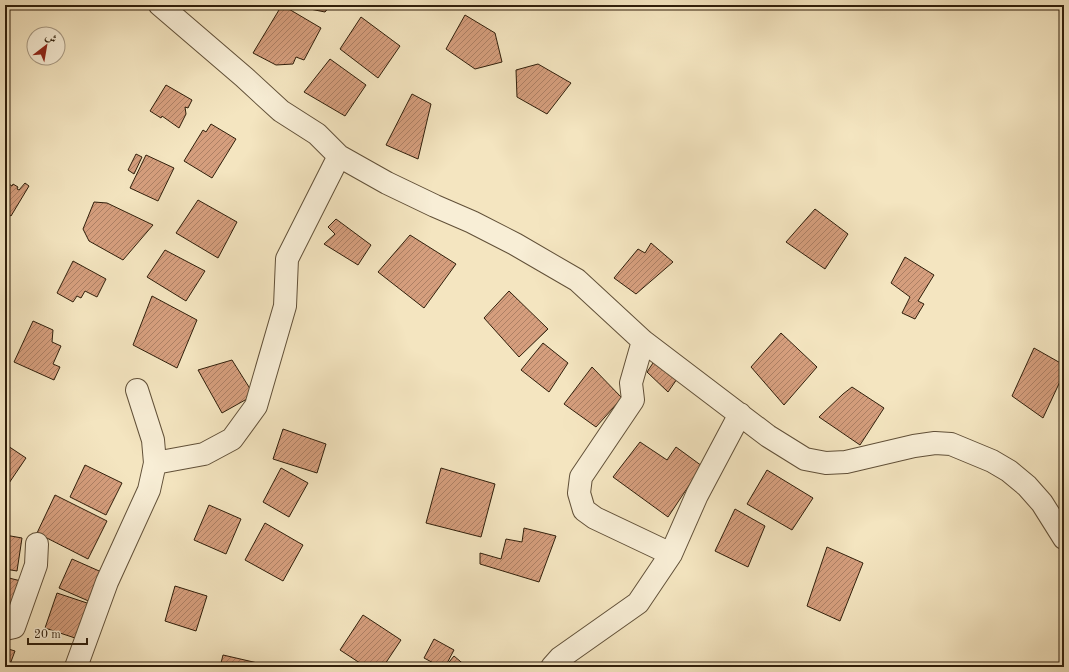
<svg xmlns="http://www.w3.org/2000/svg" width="1069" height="672" font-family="'Old Standard TT',Amiri,serif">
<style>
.building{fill:url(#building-hatch);stroke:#301f0b}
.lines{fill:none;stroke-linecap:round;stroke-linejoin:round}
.minor-casing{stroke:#615038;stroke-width:24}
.minor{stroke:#f8eed6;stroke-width:22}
</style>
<defs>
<pattern id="building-hatch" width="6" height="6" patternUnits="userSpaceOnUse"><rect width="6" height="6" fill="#d59e7d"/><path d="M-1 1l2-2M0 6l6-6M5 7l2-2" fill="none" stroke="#ad8065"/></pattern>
</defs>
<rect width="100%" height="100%" fill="#f4e5c0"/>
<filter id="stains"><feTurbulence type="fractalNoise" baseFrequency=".005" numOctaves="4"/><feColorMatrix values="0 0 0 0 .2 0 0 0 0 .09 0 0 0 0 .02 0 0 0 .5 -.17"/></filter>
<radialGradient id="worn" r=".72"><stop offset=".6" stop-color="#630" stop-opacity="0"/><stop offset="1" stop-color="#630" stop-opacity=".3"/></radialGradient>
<!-- building -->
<path class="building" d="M282,5L321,28L304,60L296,57L293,64L276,65L253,53Z
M306,5H331L325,12L310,9Z
M465,15L495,33L502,62L475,69L446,49Z
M361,17L400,46L378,78L340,49Z
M330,59L366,85L345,116L304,92Z
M538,64L571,83L547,114L517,97L516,70Z
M166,85L192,100L188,108L185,107L186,114L179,128L162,116L161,118L150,111Z
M412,94L431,104L418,159L386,145Z
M211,124L236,139L212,178L184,161L203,130L206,132Z
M136,154L142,157L134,174L128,170Z
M146,155L174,168L158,201L130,188Z
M5,177L7,178L5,181L7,183L6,185L8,186L9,184L12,186L13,184L18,187L17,189L19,190L25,183L29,186L11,216L5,212Z
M198,200L237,222L218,258L176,233Z
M94,202L107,203L153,225L123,260L89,241L83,229Z
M815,209L848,234L825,269L786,242Z
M336,219L371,245L358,265L324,244L335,234L328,227Z
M410,235L456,264L424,308L378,272Z
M651,243L673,262L636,294L614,278L638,249L645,253Z
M165,250L205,271L186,301L147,277Z
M905,257L934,275L918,301L924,304L915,319L902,313L910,297L891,283Z
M73,261L106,279L97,297L85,291L81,298L77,296L73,302L57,293Z
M509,291L548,329L519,357L484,318Z
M152,296L197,320L177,368L133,345Z
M33,321L53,330L52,342L61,346L53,364L60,367L54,380L14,362Z
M781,333L817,367L784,405L751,367Z
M543,343L568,363L549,392L521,370Z
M1034,348L1064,365V373L1043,418L1012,396Z
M232,360L254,395L222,413L198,370Z
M655,360L677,379L668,392L647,372Z
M592,367L622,398L596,427L564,404Z
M852,387L884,408L860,445L819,417L843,394Z
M283,429L326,444L317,473L273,459Z
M640,442L667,460L676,447L702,466L668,517L613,477Z
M5,444L26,458L5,489Z
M85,465L122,483L106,515L70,497Z
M281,468L308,483L289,517L263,502Z
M441,468L495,484L481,537L426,523Z
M767,470L813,498L792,530L747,504Z
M55,495L107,521L88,559L37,533Z
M209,505L241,519L226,554L194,540Z
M735,509L765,526L748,567L715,551Z
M265,523L303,545L283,581L245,560Z
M524,528L556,536L539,582L480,564V553L501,559L506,539L522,542Z
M5,535L22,538L17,571L5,569Z
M827,547L863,563L840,621L807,606Z
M72,559L106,574L93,603L59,588Z
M5,577L21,581L5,622Z
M175,586L207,596L196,631L165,621Z
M57,593L90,604L78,639L45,628Z
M363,615L401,640L383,667H366L340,650Z
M434,639L454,650L445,667H441L424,658Z
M5,648L15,651L9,667H5Z
M223,655L262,664L261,667H220Z
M454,656L467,667H445Z"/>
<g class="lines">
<!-- minor casing -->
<g class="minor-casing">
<path id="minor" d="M160,5L244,77L281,111L317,134L339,156L387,183L435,206L472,222L515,244L577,280L643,341L768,436L805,459L826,463L846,462L914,446L935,443L951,444L992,461L1009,471L1027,486L1042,503L1064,538
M643,341L631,383L633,400L581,477L579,493L584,510L595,518L671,554
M155,463L204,454L232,439L256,406L285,306L287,259L339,156
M5,629L14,627L36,565L37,544
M76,667L107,582L149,490L155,463L153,440L137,390
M552,667L560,658L638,603L671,554L697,495L740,414"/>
</g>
<!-- minor -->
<use href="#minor" class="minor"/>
</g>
<!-- margin -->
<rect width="1069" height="672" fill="none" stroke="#f4e5c0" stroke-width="20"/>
<rect x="6" y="6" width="1057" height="660" fill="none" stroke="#301f0b" stroke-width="2"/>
<rect x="10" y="10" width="1049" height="652" fill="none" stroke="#301f0b"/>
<!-- north arrow -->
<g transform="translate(46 46) rotate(31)"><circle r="19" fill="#f8eed6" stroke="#a89b85"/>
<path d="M0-3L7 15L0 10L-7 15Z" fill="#8f2418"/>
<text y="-6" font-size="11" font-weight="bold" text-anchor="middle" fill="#301f0b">ش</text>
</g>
<!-- scale -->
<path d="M28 638v6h59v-6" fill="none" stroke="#301f0b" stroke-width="2"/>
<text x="34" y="638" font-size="12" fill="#301f0b" stroke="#f8eed6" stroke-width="3" paint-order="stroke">20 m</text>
<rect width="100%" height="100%" filter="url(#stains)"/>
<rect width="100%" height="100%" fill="url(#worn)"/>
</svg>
